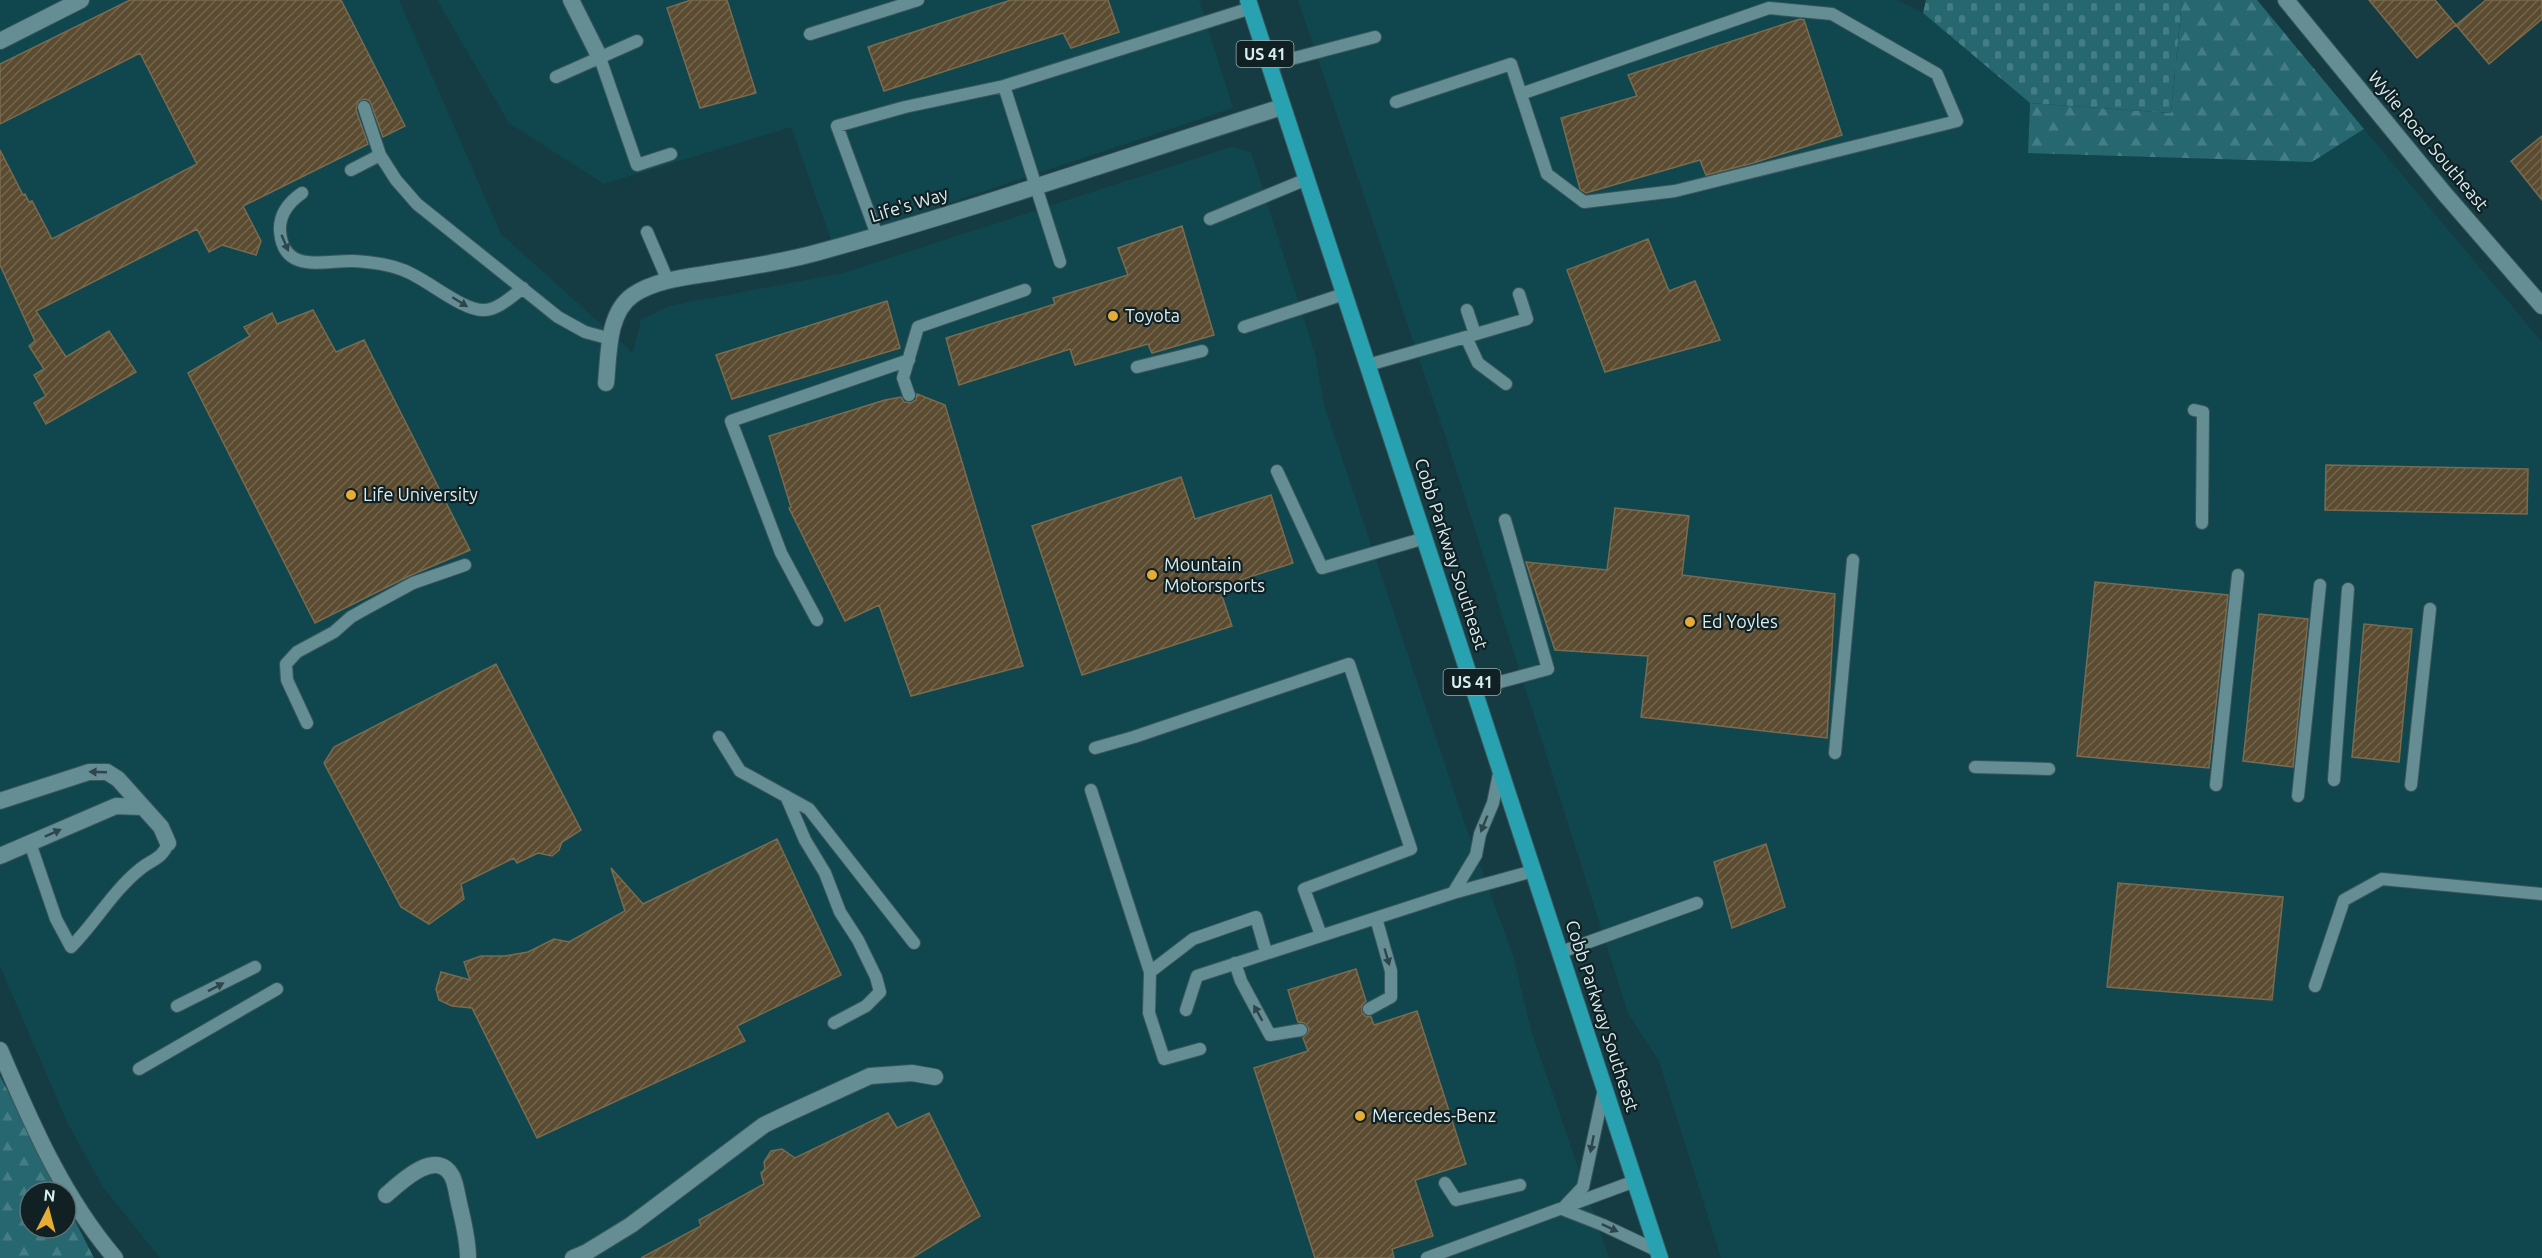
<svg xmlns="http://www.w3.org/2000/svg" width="2542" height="1258" font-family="Ubuntu,sans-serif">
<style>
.built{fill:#10474f}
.forest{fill:url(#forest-firs)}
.cemetery{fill:url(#cemetery-stones)}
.building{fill:url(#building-hatch);stroke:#7a6b4e;stroke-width:1.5}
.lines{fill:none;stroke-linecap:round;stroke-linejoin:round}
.service-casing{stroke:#3a575b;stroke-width:14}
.pedestrian-casing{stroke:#3a575b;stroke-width:18}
.minor-casing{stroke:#3a575b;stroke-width:18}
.tertiary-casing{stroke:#3a575b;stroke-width:18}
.primary-casing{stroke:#3a575b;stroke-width:18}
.service{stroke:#658e94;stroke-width:12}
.pedestrian{stroke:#658e94;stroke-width:16}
.minor{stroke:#658e94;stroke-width:16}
.tertiary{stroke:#658e94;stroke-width:16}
.primary{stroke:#28a1b0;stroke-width:16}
.oneway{fill:#2e464b}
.poi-dot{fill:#e5ad36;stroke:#102023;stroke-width:2}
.labels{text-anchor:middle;stroke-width:4.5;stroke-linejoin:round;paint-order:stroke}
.shield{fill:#102023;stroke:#9cb0b2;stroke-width:1.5}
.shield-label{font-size:16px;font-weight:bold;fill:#d8edf0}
.street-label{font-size:18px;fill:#d8edf0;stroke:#102023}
.poi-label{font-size:18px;fill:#d8edf0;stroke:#102023;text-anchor:start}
</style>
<defs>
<pattern id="forest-firs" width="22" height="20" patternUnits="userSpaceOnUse" patternTransform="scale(1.5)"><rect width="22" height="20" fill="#266770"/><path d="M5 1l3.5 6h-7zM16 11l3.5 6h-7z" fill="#457d85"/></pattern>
<pattern id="cemetery-stones" width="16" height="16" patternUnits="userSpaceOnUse" patternTransform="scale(1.5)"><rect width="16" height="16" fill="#266770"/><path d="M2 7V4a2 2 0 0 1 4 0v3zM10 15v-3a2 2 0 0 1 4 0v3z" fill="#457d85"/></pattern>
<pattern id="building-hatch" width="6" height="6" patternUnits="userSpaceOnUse" patternTransform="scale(1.5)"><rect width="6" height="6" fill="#5b4c31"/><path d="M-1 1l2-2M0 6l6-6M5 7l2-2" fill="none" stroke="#72664f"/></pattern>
</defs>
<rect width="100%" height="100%" fill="#143c42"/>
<!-- built -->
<path class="built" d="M0,0H399L501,234L633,353L641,320L669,306L843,273L1231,147L1251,152L1315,354L1324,405L1466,827L1513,955L1531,1030L1609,1258H160L103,1187L68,1124L0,966Z
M437,0H1199L1233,108L832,242L791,127L604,184L509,123Z
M1298,0H1897L1923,13L2030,103L2028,153L2312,162L2364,129L2542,342V1258H1721L1659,1061L1628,1013L1447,441Z"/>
<!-- forest -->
<path class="forest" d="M2182,0H2257L2364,129L2312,162L2028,153L2030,103L2171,113Z
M0,1076L60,1192H30V1228H66V1203L94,1258H0Z"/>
<!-- cemetery -->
<path class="cemetery" d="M1926,0H2182L2171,113L2030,103L1923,13Z"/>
<!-- building -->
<path class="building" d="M130,0H341L405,126L383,137L370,101L365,99L358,101L356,110L368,144L243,206L261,241L256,255L222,245L209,252L197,229L36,311L66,357L109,331L136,372L46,424L34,403L46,396L34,375L44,369L29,346L35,341L0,265V150L23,195L25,194L29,202L32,201L52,239L197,164L140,53L0,124V64Z
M691,0H727L756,93L700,108L667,8Z
M1011,0H1108L1119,32L1071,48L1063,33L884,91L868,47Z
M2369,0H2435L2456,25L2417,58Z
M2486,0H2542V19L2489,64L2456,25Z
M1800,19L1804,20L1842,135L1753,163L1706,175L1700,160L1586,193L1580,189L1561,118L1637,96L1628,75Z
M2542,136V200L2511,161Z
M1182,226L1214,335L1152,353L1148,344L1075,365L1070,349L959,385L946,338L1055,304L1053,298L1128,275L1118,248Z
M1648,239L1669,291L1695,281L1720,340L1605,372L1567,270Z
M887,301L900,348L732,399L716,355Z
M313,310L336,352L364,340L470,550L409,576L315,623L188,373L250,336L244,327L272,313L277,324Z
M917,394L945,405L1023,666L911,696L879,605L845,621L789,508L791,507L769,436L885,400L901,397L904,402L911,403L916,400Z
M2326,465L2528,469L2527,514L2325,510Z
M1181,477L1195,519L1271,495L1293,563L1219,587L1232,626L1082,675L1032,526Z
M1615,508L1689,516L1682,575L1835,594L1827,738L1641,717L1648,656L1555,650L1526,562L1607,570Z
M2095,582L2228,595L2209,768L2077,756Z
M2259,614L2308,619L2293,767L2243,761Z
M2364,624L2412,629L2399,762L2352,757Z
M496,664L581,830L562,842L559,850L552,856L538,853L517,863L514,858L461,884L464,899L429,924L401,907L324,763L334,747Z
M777,839L841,975L737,1026L745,1041L537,1138L472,1008L452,1006L439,1000L436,989L441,972L470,980L464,962L481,956H505L528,952L554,939L569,942L625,911L611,868L643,904Z
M1766,844L1785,907L1732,928L1714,862Z
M2118,883L2283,897L2272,1000L2107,987Z
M1356,969L1366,1001L1362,1005V1012L1365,1016L1371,1017L1374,1025L1417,1011L1466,1164L1415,1180L1433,1236L1392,1249L1394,1258H1315L1254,1068L1308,1051L1303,1038L1308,1033L1309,1028L1304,1023L1298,1022L1288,990Z
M888,1113L897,1128L929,1113L980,1216L912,1258H641L701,1226L699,1220L764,1184L761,1173L765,1169L764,1162L771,1151L782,1149L795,1158Z"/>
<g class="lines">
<!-- service casing -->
<g class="service-casing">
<path id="service" d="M810,34L918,0
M600,58L637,165L671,154
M1268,65L1375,37
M556,77L637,41
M1004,86L1251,8
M1396,102L1511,64L1547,174L1584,202L1675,191L1957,121L1937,74L1832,14L1769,8L1521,94
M364,107L380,155L396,180L417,204L558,317L585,332L611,339
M351,170L380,155
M302,193C289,202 279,214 280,231C283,275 325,260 353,261C370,262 388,264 403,270C426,278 462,311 484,310C498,310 512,296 523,288
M1210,219L1307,179
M647,232L668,281
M877,235L837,126L905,107L1004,86L1060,262
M1467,310L1475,334
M1244,327L1344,294
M1466,337L1527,319L1519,294
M1368,365L1466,337L1478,363L1506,384
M1137,367L1202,351
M909,395L903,378L918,327L1025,290
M2194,410L2203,412L2202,523
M1277,471L1322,568L1425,538
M817,620L781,553L731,421L909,360
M1474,689L1548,669L1505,520
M307,723L287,680L286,664L297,652L334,632L351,617L367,608L413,583L465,565
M719,737L740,771L809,809L914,943
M1095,748L1134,737L1349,664L1411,849L1304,889L1321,935
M1835,753L1853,560
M1975,767L2049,769
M2334,780L2348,589
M2216,785L2238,575
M2411,785L2430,609
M1091,790L1150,972L1149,1013L1164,1059L1200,1049
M786,796L805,840L825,873L840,912L858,940L876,977L880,992L866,1006L834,1023
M2298,796L2320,585
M30,843L56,919L71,947C95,923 113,891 139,870C150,860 163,859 168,843
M1453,893L1476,855L1480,834L1493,803L1500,769
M1561,952L1697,903
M1235,963L1241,981L1270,1035L1301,1030
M1150,972L1193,939L1256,917L1266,952
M2315,986L2344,900L2382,879L2542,894
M177,1006L255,967
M1369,1009L1391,997V971L1376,918
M1186,1010L1197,976L1453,893L1533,871
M139,1069L277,989
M1445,1183L1456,1200L1520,1185
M1565,1206L1583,1187L1604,1089
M1562,1209L1603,1225L1658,1251
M1427,1258L1635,1181"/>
</g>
<!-- pedestrian casing -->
<g class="pedestrian-casing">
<path id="pedestrian" d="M573,1258L587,1252L631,1225L764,1125L789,1113L870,1076L912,1073L935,1077"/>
</g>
<!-- minor casing -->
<g class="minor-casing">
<path id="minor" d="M571,0L600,58
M2286,0L2444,193L2542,306
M0,41L81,0
M606,383C609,355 607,313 633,295C655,280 686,277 712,273C747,267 784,262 819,252C975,209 1128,156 1282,107
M0,801L89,772H107L118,779L161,827L168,843
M0,856L116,806L141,807
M386,1195C400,1183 436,1147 452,1176C456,1184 457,1195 459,1203C463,1221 468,1239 468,1258"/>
</g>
<!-- tertiary casing -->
<g class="tertiary-casing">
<path id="tertiary" d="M0,1050C31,1123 63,1197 115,1258"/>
</g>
<!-- primary casing -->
<g class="primary-casing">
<path id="primary" d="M1248,0L1660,1258"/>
</g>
<!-- service -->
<use href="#service" class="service"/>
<!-- pedestrian -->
<use href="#pedestrian" class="pedestrian"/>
<!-- minor -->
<use href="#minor" class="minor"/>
<!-- tertiary -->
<use href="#tertiary" class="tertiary"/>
<!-- primary -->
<use href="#primary" class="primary"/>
</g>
<!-- one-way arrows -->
<defs><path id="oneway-solid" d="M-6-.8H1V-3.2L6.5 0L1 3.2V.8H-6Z" transform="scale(1.5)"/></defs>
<g class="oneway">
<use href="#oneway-solid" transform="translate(285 243) rotate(67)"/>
<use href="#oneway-solid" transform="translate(460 302) rotate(32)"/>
<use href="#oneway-solid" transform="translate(98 772) rotate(-178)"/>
<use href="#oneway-solid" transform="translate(1484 824) rotate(112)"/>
<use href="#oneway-solid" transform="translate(53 833) rotate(-24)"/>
<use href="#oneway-solid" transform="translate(1387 957) rotate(74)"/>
<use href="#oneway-solid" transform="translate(216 987) rotate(-27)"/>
<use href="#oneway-solid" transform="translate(1258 1013) rotate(-119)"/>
<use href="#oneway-solid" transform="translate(1592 1144) rotate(101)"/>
<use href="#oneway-solid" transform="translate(1610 1228) rotate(25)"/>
</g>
<!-- markers -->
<g class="poi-dot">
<circle cx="1113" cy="316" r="6"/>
<circle cx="351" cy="495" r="6"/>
<circle cx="1152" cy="575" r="6"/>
<circle cx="1690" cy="622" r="6"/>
<circle cx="1360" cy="1116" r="6"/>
</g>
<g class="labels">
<!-- shield labels -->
<g class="shield">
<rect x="1236.5" y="41" width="57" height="26" rx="4.5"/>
<rect x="1443.5" y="669" width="57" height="26" rx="4.5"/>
</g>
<g class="shield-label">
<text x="1265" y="60">US 41</text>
<text x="1472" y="688">US 41</text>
</g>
<!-- street labels -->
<g class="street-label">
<text transform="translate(2428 141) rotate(50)" y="6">Wylie Road Southeast</text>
<text transform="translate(909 205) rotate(-17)" y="6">Life's Way</text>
<text transform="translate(1451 554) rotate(72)" y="6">Cobb Parkway Southeast</text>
<text transform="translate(1602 1016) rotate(72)" y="6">Cobb Parkway Southeast</text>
</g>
<!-- poi labels -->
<g class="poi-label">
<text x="1125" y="322">Toyota</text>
<text x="363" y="501">Life University</text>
<text x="1164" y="571">Mountain<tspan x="1164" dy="21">Motorsports</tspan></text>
<text x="1702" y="628">Ed Yoyles</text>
<text x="1372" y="1122">Mercedes-Benz</text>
</g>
</g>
<!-- north arrow -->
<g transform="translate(48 1210) rotate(6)"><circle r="28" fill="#102023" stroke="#607275" stroke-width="1.5"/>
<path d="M0-4.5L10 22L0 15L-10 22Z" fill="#e5ad36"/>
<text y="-9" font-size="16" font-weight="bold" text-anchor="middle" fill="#d8edf0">N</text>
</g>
</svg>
